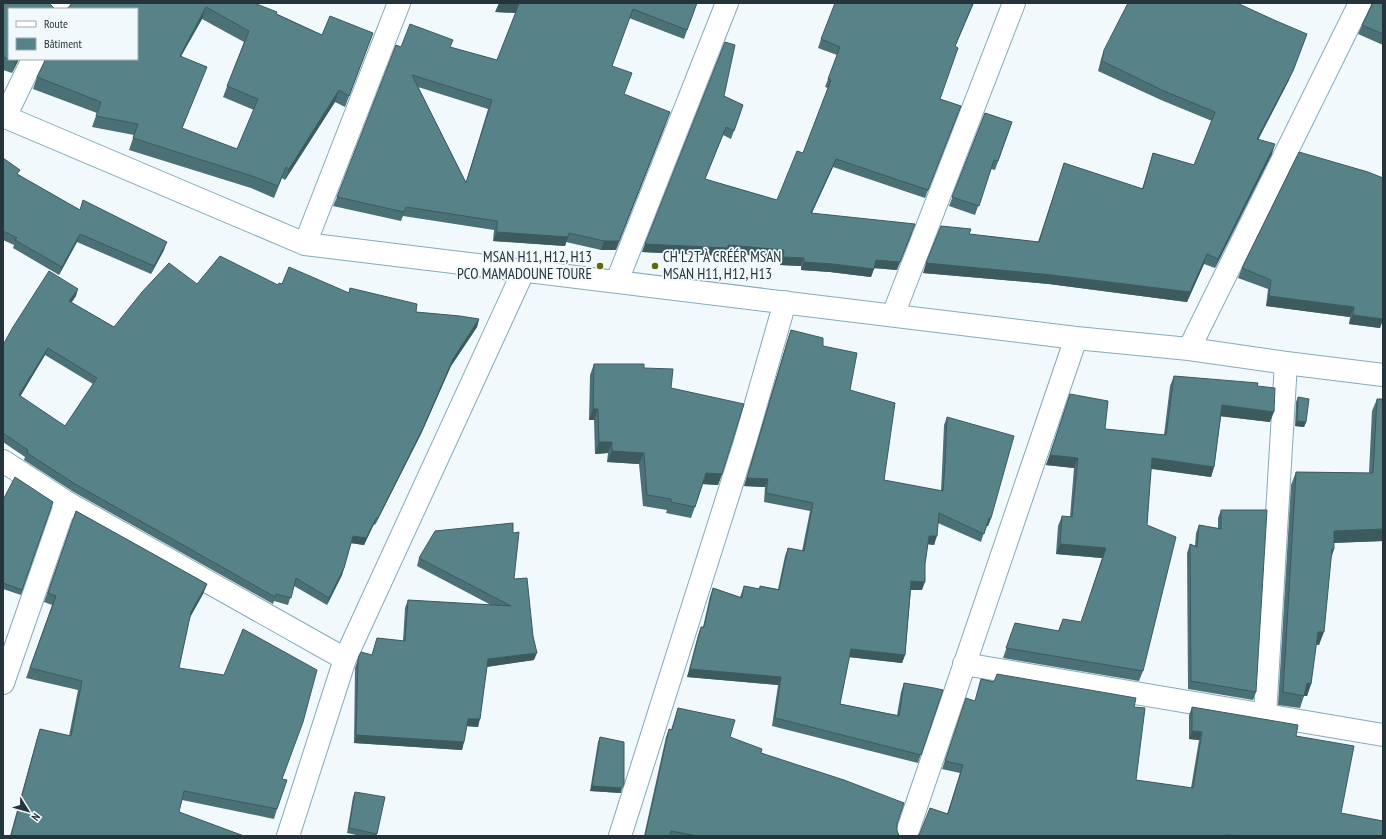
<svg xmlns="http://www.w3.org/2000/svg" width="1386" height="839" font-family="'PT Sans Narrow',sans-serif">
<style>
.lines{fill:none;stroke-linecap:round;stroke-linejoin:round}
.minor-casing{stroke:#85aabc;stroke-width:24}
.minor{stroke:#fff;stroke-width:22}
.wall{fill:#4b7075;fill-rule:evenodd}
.shaded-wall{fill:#3d5b5f}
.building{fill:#578288;stroke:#3d5b5f;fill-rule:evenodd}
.poi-dot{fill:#616808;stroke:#f1f9fc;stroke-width:1.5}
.labels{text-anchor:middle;stroke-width:3.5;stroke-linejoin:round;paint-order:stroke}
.poi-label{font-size:15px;fill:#25343b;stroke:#f1f9fc;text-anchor:end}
</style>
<rect width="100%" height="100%" fill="#f1f9fc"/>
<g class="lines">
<!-- minor casing -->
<g class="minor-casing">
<path id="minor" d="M57,9L60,3
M3,116L305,244L1076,338L1189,349L1286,363L1383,375
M5,117L33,59
M305,244L399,3
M617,281L727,3
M893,315L1014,3
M1189,349L1360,3
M3,461L66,502L345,659
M964,664L1383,735
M3,683L66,502
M1265,715L1286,363
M288,836L345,659L524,270
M620,836L745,442L785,302
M906,836L1076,338"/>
</g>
<!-- minor -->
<use href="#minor" class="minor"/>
</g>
<!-- wall -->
<path class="wall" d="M3,3L9,59H19L12,73L3,70Z
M72,3H254L322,35L373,33L345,107L335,102L285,180L282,178L274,198L251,188L129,150L134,135L92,127L97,113L33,89L37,77L137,59L68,8ZM202,19L244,42L223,97L254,110L237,149L182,129L202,78L181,56Z
M697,3L684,39L629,18L612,66L624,94L616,250H601L566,242L565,246L493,241L494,230L403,216L401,221L333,206L337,197L401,47H450L497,60L516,13L495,12ZM418,87L488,109L466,182Z
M1372,3H1383V45L1358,34L1362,25Z
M821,39L955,46L940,99L961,106L925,198L833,167L812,213L897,270L874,268L871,277L830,272L801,270V266L780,265L781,258L726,253L725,256L642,252L645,244L724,96L743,105L731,139L723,135L705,179L777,200L803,153L828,88L825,87L837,55L818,48Z
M1104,50L1289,80L1258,139L1272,154L1215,268L1204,264L1187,302L1049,284L923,273L969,234L1038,242L1064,163L1142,189L1150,163L1153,153L1194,165L1212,121L1161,100L1098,71L1101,59Z
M985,113L1012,122L995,170L991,169L975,215L949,206Z
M3,158L18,175L80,210L164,250L151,274L77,242L59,275L13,248L14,245L3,240Z
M1383,178V319L1380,328L1349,324L1350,317L1266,306L1268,289L1238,278L1242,268Z
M197,284L278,285L282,284L349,293L350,288L416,312L479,319L477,327L451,366L421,434L375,525L374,524L364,545L351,543L342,575L327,605L294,586L288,605L274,601L273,604L72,491L24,460L25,457L3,442V345L76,296L71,302L114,327ZM45,355L93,384L65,426L20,396Z
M791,330L823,346L850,390L884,480L941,491L942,471L944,425L947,417L991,518L988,526H986L981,542L938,523L934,545L928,544L925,564L922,590H911L905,655L902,663L849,657L840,704L897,715L901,692L904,683L943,690L918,763L772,726L778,685L687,677L698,635L701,627H703L710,596L713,588L740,597L744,586L759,589L760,586L778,589L785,556L788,548L802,551L810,511L764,502L765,487L744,486L788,338Z
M594,364L644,368L671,388L722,474L718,485L703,484L691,518L666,513L667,510L643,506L639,464L607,462L608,453L595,454L594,420H589L590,375Z
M1174,376L1257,386L1270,422L1221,416L1214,467L1211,477L1151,469L1147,525L1143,671L1139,681L1003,658L1015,623L1058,631L1063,619L1081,622L1102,558L1056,554L1058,526L1062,516L1070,517L1074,468L1046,465L1070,394L1105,429L1164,435L1170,386Z
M1298,397L1306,422L1304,427L1295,426L1296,402Z
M1377,399L1383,541L1334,543V549L1331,558L1319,645L1316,644L1311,684L1307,696H1304L1300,708L1278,705L1291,485L1296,472L1369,473L1372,411Z
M3,500L53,502L21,595L3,589Z
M1221,510L1256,692L1253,700L1188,689L1187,553L1190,544L1195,546L1196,533L1199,525L1218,528V518Z
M76,511L207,584L203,594L190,617L179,668L282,779L277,809L274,819L182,800L179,812L244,836H10L37,738L40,729L69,736L78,690L26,678L52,605L44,602Z
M419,558L514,579L534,660L487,667L478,727L467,726L462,750L354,743L355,668L359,656L372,655L377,638L403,641L405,608L408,600L491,605L417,566Z
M981,679L1134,707L1136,780L1191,788L1199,740L1189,739V715L1192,707L1296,736L1341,813L947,814L960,773L942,769L964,706L975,701Z
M678,708L730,737L897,824V830L899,836H644L666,737L669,729L671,730Z
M600,737L621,793L590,791L598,742Z
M355,792L377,834L376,836H361L347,833L353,797Z"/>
<!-- shaded-wall -->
<path class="shaded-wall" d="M499,3L519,4L516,13L495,12Z
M973,3H974L952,54L955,46Z
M206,7L202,19L175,67L180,56Z
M1307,34L1289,80L1254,148L1257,139Z
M18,59H19L12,73L16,62Z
M339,90L335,102L285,180L289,169Z
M667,121L616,250H601L604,241Z
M1275,144L1272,154L1215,268L1218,259Z
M836,159L833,167L808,221L811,213Z
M497,232L568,237L565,246L493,241Z
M912,233L897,270L873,268L876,260Z
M80,234L77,242L59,275L62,267Z
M167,242L164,250L151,274L154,266Z
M645,244L728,245L784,250L781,258L726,253L725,256L642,252Z
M1207,254L1204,264L1187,302L1049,284L923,273L926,263Z
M783,257L804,258L801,266L780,265Z
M804,262L833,264L874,269L871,277L830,272L801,270Z
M78,289L76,296L67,309L69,301Z
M1269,296L1354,307L1350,317L1266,306Z
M1353,315L1383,319L1380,328L1349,324Z
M479,319L477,327L451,366L421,434L375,525L378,518L453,359Z
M48,348L45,355L17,402L19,395Z
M1222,405L1274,412L1270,422L1218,416Z
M593,409H598L594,420H589Z
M1297,421L1306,422L1304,427L1295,426Z
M599,442H612L608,453L595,454Z
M612,451L644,453L639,464L607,462Z
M1050,455L1078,458L1074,468L1046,465Z
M1152,458L1214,467L1211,477L1148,468Z
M706,473L722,474L718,485L702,484Z
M747,478L768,479L765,487L744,486Z
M377,517L374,524L364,545L350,543L353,536Z
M989,518H991L988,526H986Z
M1383,529V541L1329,543L1334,531Z
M929,536H937L934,545L926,544Z
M1060,544L1106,548L1102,558L1056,554Z
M1332,549H1334L1330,561Z
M344,568L342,575L327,605L329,598Z
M911,581L925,582L922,590H909Z
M207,584L203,594L188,621L191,612Z
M1318,632H1324L1319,645L1313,644Z
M851,649L905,655L902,663L848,657Z
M537,653L534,660L485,667L488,659Z
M690,669L781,677L778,685L687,677Z
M1307,683L1311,684L1307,696H1302Z
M468,719H480L478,727L465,726Z
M1192,731L1202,732L1199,740L1189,739Z
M356,735L464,742L462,750L354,743Z
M592,786L622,788L621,793L590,791Z"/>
<!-- building -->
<path class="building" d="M3,3H50V4L55,9H56H9V59H18L16,62L3,57Z
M72,3H254L277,12L276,14L322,35L330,16L373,33L349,96L339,90L289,169L286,167L278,186L255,177L133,138L138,124L96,116L101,102L37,77L46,59H137V9H65L68,8ZM206,7L249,31L227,86L258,99L237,149L182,128L207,67L180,56Z
M499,3H697L687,30L633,9L612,66L632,73L624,94L670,112L619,241H604L569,233L568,237L497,232V221L406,207L404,212L337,197L396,45L401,47L410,24L453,40L450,47L497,60L519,4ZM412,75L492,100L466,183Z
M835,3H973L955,46L958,48L940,99L961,106L928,190L836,159L811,213L915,224L900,262L876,260L874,269L833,264L804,262V258L783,257L784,250L728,245V248L645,244L725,42L735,45L724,96L743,105L734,131L726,127L705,179L777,200L797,151L803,153L831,80L828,79L840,47L821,39Z
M1128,3H1237L1274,20L1307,34L1293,71L1257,139L1275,144L1218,259L1207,254L1190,292L1052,275L926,263L941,226L971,229L969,234L1039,242L1064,163L1143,189L1153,153L1194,165L1215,112L1164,91L1102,61L1104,50Z
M1373,3H1383V34L1362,25Z
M985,113L1012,122L998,161L994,160L979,206L952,197Z
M1299,152L1368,172L1383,178V319L1353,315L1354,307L1269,296L1271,280L1242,268Z
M3,158L20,170L17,174L80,210L83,200L167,242L154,266L80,234L62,267L15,240L17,238L3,231Z
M220,256L278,285L279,283L282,284L289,267L349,293L350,288L417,304L416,312L460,316L479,319L453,359L424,426L378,518L377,517L366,538L353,536L344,568L329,598L296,578L291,598L276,594L275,597L75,484L27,453L28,450L3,433V345L13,327L49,271L78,289L69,301L114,327L142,292L169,263L197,284ZM48,348L97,378L65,426L19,395Z
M791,330L823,338V346L857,353L850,390L895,403L884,480L943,491L945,463L947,417L1014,436L991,518H989L984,534L939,513L937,536H929L925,564V582L911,581L905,655L851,649L840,704L899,716L904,683L934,688L943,690L921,755L775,718L781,677L690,669L701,627H704L713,588L742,598L744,586L760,589V586L779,590L788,548L804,551L813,503L766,493L768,479L747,478Z
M594,364H644V368L673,369L671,388L744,404L722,474L706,473L695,507L671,502V499L647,495L644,453L612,451V442H599L598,409H593Z
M1174,376L1258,383L1257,386L1275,388L1274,412L1222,405L1214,467L1152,458L1147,525L1176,537L1143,671L1006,648L1015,623L1059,631L1063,619L1081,622L1106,548L1060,544L1062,516L1072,517L1078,458L1050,455L1070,394L1108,401L1105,429L1166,435Z
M1298,397L1309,399L1306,422L1297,421Z
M1377,399H1383V529L1334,531V549H1332L1324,632H1318L1311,684L1307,683L1304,696L1283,692L1296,472L1373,473Z
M15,477L53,502L22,590L3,583V500Z
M1221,510H1267L1256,692L1191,681L1190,544L1197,547L1199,525L1221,529Z
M76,511L207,584L191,612L179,668L224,675L243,629L317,670L303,722L282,779L287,780L277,809L184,791L179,812L244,836H11L40,729L71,736L82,681L30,668L56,596L48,593Z
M513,523V533L519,532L514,579L527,578L533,636L537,653L488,659L480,719H468L464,742L356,735L358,660L359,656L361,652L372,655L377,638L405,641L408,600L511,606L419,558L435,531Z
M997,674L1136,698L1134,707L1145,708L1136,780L1193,788L1202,732L1192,731V707L1298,725L1296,736L1354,746L1341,813L1383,821V836H1245L1225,835V836H918L920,833L930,808L948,814L963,765L945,761L966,698L975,701L981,679L994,682Z
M678,708L735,720L730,737L762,749L761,753L844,780L904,803L897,824V830L899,836H698L671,831L670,836H645L669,729L672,730Z
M600,737L624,742V784L622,788L592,786Z
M355,792L385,797L377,834L349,828Z"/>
<!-- markers -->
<g class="poi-dot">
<circle cx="600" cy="266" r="4"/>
<circle cx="655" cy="266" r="4"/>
</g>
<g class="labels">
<!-- poi labels -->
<g class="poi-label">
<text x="592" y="262">MSAN H11, H12, H13<tspan x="592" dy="17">PCO MAMADOUNE TOURE</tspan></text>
<text x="663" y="262" text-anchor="start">CH L2T À CRÉÉR MSAN<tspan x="663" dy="17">MSAN H11, H12, H13</tspan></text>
</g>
</g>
<!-- border -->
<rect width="1386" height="839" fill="none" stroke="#25343b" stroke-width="8"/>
<!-- legend -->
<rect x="8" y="8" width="130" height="52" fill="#f1f9fc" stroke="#9faaaf"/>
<rect x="16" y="21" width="20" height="6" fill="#ffffff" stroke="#9faaaf"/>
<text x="44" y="28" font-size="12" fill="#25343b">Route</text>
<rect x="16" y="38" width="20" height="12" fill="#578288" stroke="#9faaaf"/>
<text x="44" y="48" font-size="12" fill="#25343b">Bâtiment</text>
<!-- north arrow -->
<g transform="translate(28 811) rotate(127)" stroke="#f1f9fc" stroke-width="3" paint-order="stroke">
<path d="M0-3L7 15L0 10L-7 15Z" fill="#25343b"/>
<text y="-6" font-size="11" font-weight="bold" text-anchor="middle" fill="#25343b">N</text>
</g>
</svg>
